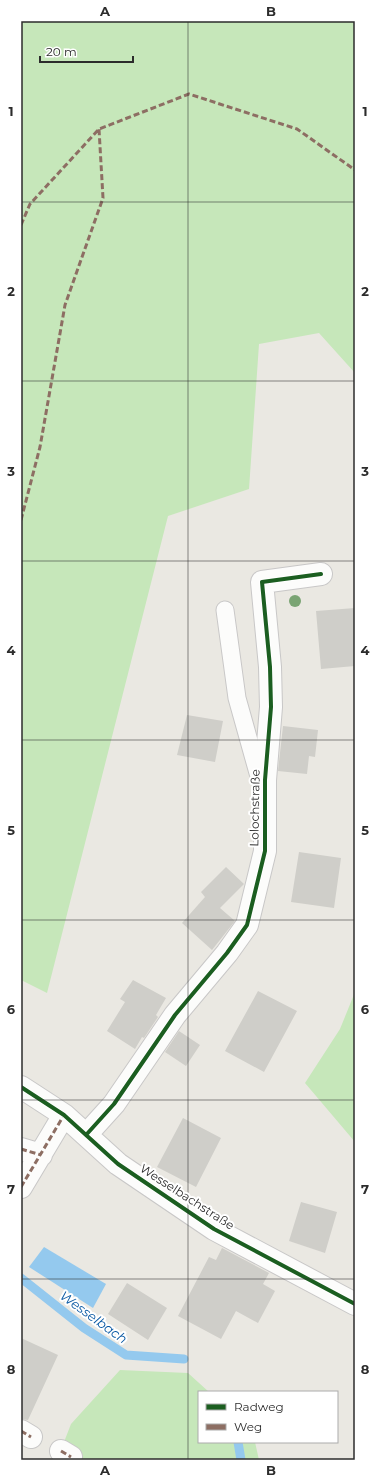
<svg xmlns="http://www.w3.org/2000/svg" width="376" height="1481" font-family="Montserrat,sans-serif">
<style>
.green{fill:#c6e7ba}
.water{fill:#94c9ee}
.lines{fill:none;stroke-linecap:round;stroke-linejoin:round}
.stream{stroke:#94c9ee;stroke-width:9}
.building{fill:#cfcec9}
.lane-casing{stroke:#c8c7c7;stroke-width:19}
.street-casing{stroke:#c8c7c7;stroke-width:24}
.lane{stroke:#fcfcfb;stroke-width:17}
.street{stroke:#fcfcfb;stroke-width:22}
.quiet{stroke:#8d6e63;stroke-width:3;stroke-dasharray:6 3;stroke-linecap:butt}
.cycleway-casing{stroke:#fff;stroke-width:6}
.cycleway{stroke:#1b5e20;stroke-width:4}
.tree{fill:#7aa473}
.grid{fill:none;stroke:#2c2c2c;stroke-width:1;stroke-opacity:0.55}
.labels{text-anchor:middle;stroke-width:4;stroke-linejoin:round;paint-order:stroke}
.street-label{font-size:12px;fill:#2c2c2c;stroke:#fff}
.water-label{font-size:13px;font-style:italic;fill:#0958a3;stroke:#fff}
.neatline{fill:none;stroke:#2c2c2c;stroke-width:1.5}
.grid-label{font-size:13px;text-anchor:middle;font-weight:bold;fill:#2c2c2c}
</style>
<rect width="100%" height="100%" fill="#eae8e2"/>
<!-- green -->
<path class="green" d="M21,21H355V373L319,333L259,344L249,489L168,516L47,993L21,980Z
M355,992V1142L305,1083L340,1029Z
M120,1370L188,1373L209,1392H199V1442H255L259,1460H57L71,1424Z"/>
<!-- water -->
<path class="water" d="M44,1247L106,1284L93,1308L29,1267Z"/>
<g class="lines">
<!-- stream -->
<path class="stream" d="M21,1278L84,1328L126,1355L184,1359
M238,1442L241,1460"/>
</g>
<!-- building -->
<path class="building" d="M355,608V666L321,669L316,611Z
M187,715L223,721L215,762L177,755Z
M283,726L318,730L315,757L309,756L307,774L278,771Z
M299,852L341,858L334,908L291,902Z
M226,867L244,884L220,908L235,921L212,950L182,923L205,897L201,892Z
M133,980L166,998L156,1015L158,1017L144,1038L142,1037L135,1049L107,1031L125,1002L120,999Z
M258,991L297,1011L264,1072L225,1051Z
M179,1031L200,1045L186,1066L165,1052Z
M183,1118L221,1138L196,1187L157,1167Z
M301,1202L337,1212L325,1253L289,1241Z
M222,1248L269,1273L263,1284L275,1291L258,1323L236,1311L221,1339L178,1316L209,1257L216,1260Z
M127,1283L167,1308L148,1340L108,1314Z
M21,1338L58,1355L28,1420L21,1419Z"/>
<g class="lines">
<!-- lane casing -->
<g class="lane-casing">
<path id="lane" d="M225,610L237,698L258,773L265,780"/>
</g>
<!-- street casing -->
<g class="street-casing">
<path id="street" d="M21,1087L64,1115L118,1164L214,1229L355,1304
M86,1135L114,1104L175,1015L227,953L247,925L265,851V780L271,707L270,667L262,582L321,574
M21,1149L41,1155
M21,1187L64,1115
M21,1431L31,1437
M61,1451L71,1457"/>
</g>
<!-- lane -->
<use href="#lane" class="lane"/>
<!-- street -->
<use href="#street" class="street"/>
<!-- quiet -->
<path class="quiet" d="M21,225L30,204L99,129L189,94L297,129L355,170
M21,520L40,447L65,305L103,198L99,129
M21,1149L41,1155
M21,1187L64,1115
M21,1431L31,1437
M61,1451L71,1457"/>
<!-- cycleway casing -->
<g class="cycleway-casing">
<path id="cycleway" d="M21,1087L64,1115L118,1164L214,1229L355,1304
M86,1135L114,1104L175,1015L227,953L247,925L265,851V780L271,707L270,667L262,582L321,574"/>
</g>
<!-- cycleway -->
<use href="#cycleway" class="cycleway"/>
</g>
<!-- trees -->
<circle class="tree" cx="295" cy="601" r="6"/>
<!-- grid -->
<path class="grid" d="M188,21V1460M21,202H355M21,381H355M21,561H355M21,740H355M21,920H355M21,1100H355M21,1279H355"/>
<g class="labels">
<!-- street labels -->
<g class="street-label">
<text transform="translate(255 808) rotate(-89)" y="4">Lolochstraße</text>
<text transform="translate(187 1197) rotate(33)" y="4">Wesselbachstraße</text>
</g>
<!-- water labels -->
<g class="water-label">
<text transform="translate(94 1317) rotate(36)" y="5">Wesselbach</text>
</g>
</g>
<!-- border -->
<rect width="376" height="1481" fill="none" stroke="#ffffff" stroke-width="44"/>
<!-- legend -->
<rect x="198" y="1391" width="140" height="52" fill="#ffffff" stroke="#ababab"/>
<rect x="206" y="1404" width="20" height="6" fill="#1b5e20" stroke="#ababab"/>
<text x="234" y="1411" font-size="12" fill="#2c2c2c">Radweg</text>
<rect x="206" y="1424" width="20" height="6" fill="#8d6e63" stroke="#ababab"/>
<text x="234" y="1431" font-size="12" fill="#2c2c2c">Weg</text>
<!-- scale -->
<path d="M40 56v6h93v-6" fill="none" stroke="#2c2c2c" stroke-width="2"/>
<text x="46" y="56" font-size="12" fill="#2c2c2c" stroke="#ffffff" stroke-width="3" paint-order="stroke">20 m</text>
<rect x="22" y="22" width="332" height="1437" class="neatline"/>
<g class="grid-label">
<text x="105" y="16">A</text>
<text x="271" y="16">B</text>
<text x="11" y="116">1</text>
<text x="365" y="116">1</text>
<text x="11" y="296">2</text>
<text x="365" y="296">2</text>
<text x="11" y="476">3</text>
<text x="365" y="476">3</text>
<text x="11" y="655">4</text>
<text x="365" y="655">4</text>
<text x="11" y="835">5</text>
<text x="365" y="835">5</text>
<text x="11" y="1014">6</text>
<text x="365" y="1014">6</text>
<text x="11" y="1194">7</text>
<text x="365" y="1194">7</text>
<text x="11" y="1374">8</text>
<text x="365" y="1374">8</text>
<text x="105" y="1475">A</text>
<text x="271" y="1475">B</text>
</g>
</svg>
